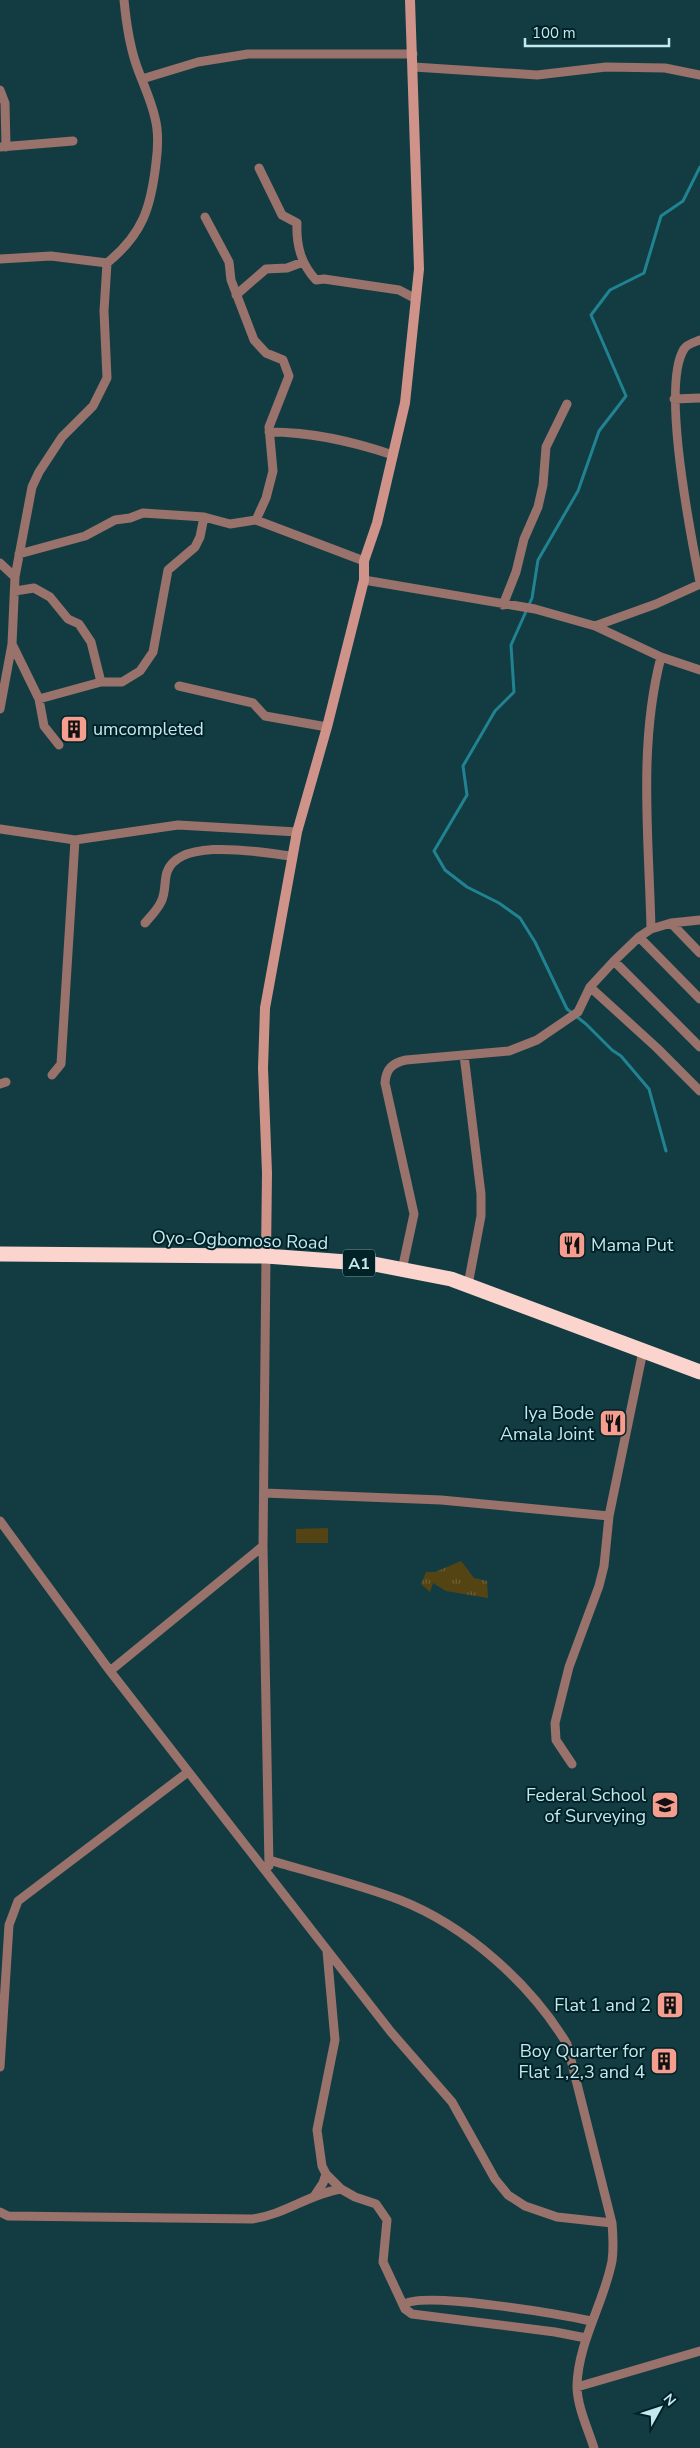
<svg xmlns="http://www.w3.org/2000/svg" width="700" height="2448" font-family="'Nunito Sans',sans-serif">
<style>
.grass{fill:url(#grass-tufts)}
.park{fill:#554413}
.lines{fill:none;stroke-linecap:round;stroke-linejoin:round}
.stream{stroke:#218392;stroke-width:3}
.street{stroke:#98726b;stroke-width:9}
.secondary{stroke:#cf9389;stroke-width:10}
.highway{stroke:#fbd4ce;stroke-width:15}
.labels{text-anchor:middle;stroke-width:4;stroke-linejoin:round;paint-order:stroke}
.shield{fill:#012227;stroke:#89adb2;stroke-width:1}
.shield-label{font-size:16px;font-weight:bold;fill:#c3e8ee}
.poi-label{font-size:18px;fill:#c3e8ee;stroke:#012227;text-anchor:end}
.street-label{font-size:18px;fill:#c3e8ee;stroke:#012227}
</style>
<defs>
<pattern id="grass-tufts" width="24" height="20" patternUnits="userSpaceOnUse" patternTransform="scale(1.25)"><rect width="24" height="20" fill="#554413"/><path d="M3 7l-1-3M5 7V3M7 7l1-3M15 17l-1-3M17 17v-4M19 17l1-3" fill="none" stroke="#6c5f36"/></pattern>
</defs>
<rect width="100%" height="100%" fill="#123c42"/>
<!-- grass -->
<path class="grass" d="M461,1561L474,1578L487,1581L488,1598L446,1591L433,1583L430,1592L421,1584L426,1572H435Z"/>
<!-- park -->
<path class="park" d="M328,1528V1543H296V1529Z"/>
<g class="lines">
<!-- stream -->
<path class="stream" d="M666,1151L649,1089L621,1056L612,1050L586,1024L567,1009L535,942L520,918L499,903L467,887L445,870L434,851L467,795L463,766L495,711L514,692L511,645L532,598L538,560L578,491L599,431L626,396L591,315L610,290L644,273L661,216L683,201L700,167"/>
<!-- street -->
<path class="street" d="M414,67L537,75L606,67L665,68L700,75
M142,79L198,62L248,54H413
M0,90L5,103L6,147
M0,147L73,141
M259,168L282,215L297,223C296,246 301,264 316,280L324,279L399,290L416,299
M205,217L229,262L231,280L254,340L266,353L283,360L289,376L269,427L273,471L266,498L256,520
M0,259L51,256L107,263C143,234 151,207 156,163C158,148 159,133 155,118C151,99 142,82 136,64C129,43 126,21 124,0
M236,295L266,269L287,268L303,262
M700,340C695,342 687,344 684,349C661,385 691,537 700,582
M674,399L700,398
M269,432C312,432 351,441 393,455
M19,554L85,536L115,520L130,518L143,513L204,517L230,524L256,520L364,561
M0,563L15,577
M364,580L535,609L595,626L661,657L700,670
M15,591L34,588L50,597L68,619L79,624L91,642L101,682
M503,605L516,572L524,539L538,507L543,485L546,447L567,404
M595,626L656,604L700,584
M12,644L39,699L44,726L59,745
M179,686L253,703L265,716L327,727
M39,699L101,682H122L140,671L153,652L168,570L195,547L200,537L204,517
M0,709L12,644L15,577L32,487L39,472L62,437L93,406L107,378L104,311L107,263
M0,829L75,840L178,825L297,832
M145,923C151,916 158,909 161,902C166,893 164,881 167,872C180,836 263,853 292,856
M671,923L700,953
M651,929C649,839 638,745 661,657
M639,937L700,999
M614,961L700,1047
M590,987L657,1048L700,1091
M464,1055L481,1194V1216L468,1285
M52,1075L61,1064L75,840
M0,1084L6,1082
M266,1256L263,1546L269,1866
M402,1270L414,1214L385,1083C386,1069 392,1063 406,1060L509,1051L537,1040L578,1012L590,987L614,961L639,937L651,929L671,923L700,920
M264,1493L441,1500L609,1516
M0,1521L110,1671L327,1950L391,2032L452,2102L495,2179L508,2195L525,2206L557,2217L612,2223
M110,1671L263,1546
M572,1764L556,1740L555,1723L569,1667L599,1586L604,1566L609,1516L643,1351
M269,1860C312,1873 358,1884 400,1900C466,1926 530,1983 567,2044L612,2223C613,2236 614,2248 612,2261C604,2303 578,2342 577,2386C577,2406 588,2429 594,2448
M327,1951L335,2040L317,2130L322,2166L326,2174L341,2189L355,2197L376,2204L387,2220L383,2262L405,2309L412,2314L555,2332L586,2338
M0,2067L9,1925L18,1901L188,1772
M315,2195L323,2183L326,2174
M0,2212L8,2216L252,2219C284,2215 309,2194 341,2189
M403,2305C421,2290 563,2315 591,2321
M577,2387L700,2351"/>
<!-- secondary -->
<path class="secondary" d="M266,1256L267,1173L263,1068L265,1008L297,832L327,727L364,580V561L377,523L405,403L419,269L410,0"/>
<!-- highway -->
<path class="highway" d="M0,1254L266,1256L374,1264L451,1279L700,1372"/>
</g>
<!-- icons -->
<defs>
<g id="building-square" transform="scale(1.4375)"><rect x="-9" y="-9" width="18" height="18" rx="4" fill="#f59d8f" stroke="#012227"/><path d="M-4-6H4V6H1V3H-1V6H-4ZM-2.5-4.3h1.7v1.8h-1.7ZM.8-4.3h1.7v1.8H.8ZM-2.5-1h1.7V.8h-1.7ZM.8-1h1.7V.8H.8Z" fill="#111"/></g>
<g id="restaurant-square" transform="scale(1.4375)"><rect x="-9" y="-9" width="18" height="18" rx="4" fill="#f59d8f" stroke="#012227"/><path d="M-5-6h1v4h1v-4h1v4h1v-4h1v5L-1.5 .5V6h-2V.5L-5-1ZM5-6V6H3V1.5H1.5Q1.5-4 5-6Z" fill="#111"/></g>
<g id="school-square" transform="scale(1.4375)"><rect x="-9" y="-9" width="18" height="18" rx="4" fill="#f59d8f" stroke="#012227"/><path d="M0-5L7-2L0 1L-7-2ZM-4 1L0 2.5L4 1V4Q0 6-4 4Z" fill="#111"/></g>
</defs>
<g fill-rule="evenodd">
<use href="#building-square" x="74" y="729"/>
<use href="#restaurant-square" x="572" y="1245"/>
<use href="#restaurant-square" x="613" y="1423"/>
<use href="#school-square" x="665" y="1805"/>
<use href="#building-square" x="670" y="2005"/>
<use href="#building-square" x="664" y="2061"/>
</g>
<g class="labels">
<!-- shield labels -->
<rect class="shield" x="343" y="1249.5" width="32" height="27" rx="4"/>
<g class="shield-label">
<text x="359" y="1269">A1</text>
</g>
<!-- poi labels -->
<g class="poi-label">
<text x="93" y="735" text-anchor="start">umcompleted</text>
<text x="591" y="1251" text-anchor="start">Mama Put</text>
<text x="594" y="1419">Iya Bode<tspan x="594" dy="21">Amala Joint</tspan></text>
<text x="646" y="1801">Federal School<tspan x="646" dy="21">of Surveying</tspan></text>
<text x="651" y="2011">Flat 1 and 2</text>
<text x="645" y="2057">Boy Quarter for<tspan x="645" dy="21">Flat 1,2,3 and 4</tspan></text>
</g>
<!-- street labels -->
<g class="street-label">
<text transform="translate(240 1240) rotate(2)" y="6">Oyo-Ogbomoso Road</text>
</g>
</g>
<!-- north arrow -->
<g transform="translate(660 2408) rotate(50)" stroke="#012227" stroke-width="4" paint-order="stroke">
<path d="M0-4L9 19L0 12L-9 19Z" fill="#c3e8ee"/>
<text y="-8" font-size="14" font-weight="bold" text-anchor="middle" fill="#c3e8ee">N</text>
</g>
<!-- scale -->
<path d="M525 38v8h144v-8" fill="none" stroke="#c3e8ee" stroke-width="2.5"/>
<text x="532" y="38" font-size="15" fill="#c3e8ee" stroke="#012227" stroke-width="4" paint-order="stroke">100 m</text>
</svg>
